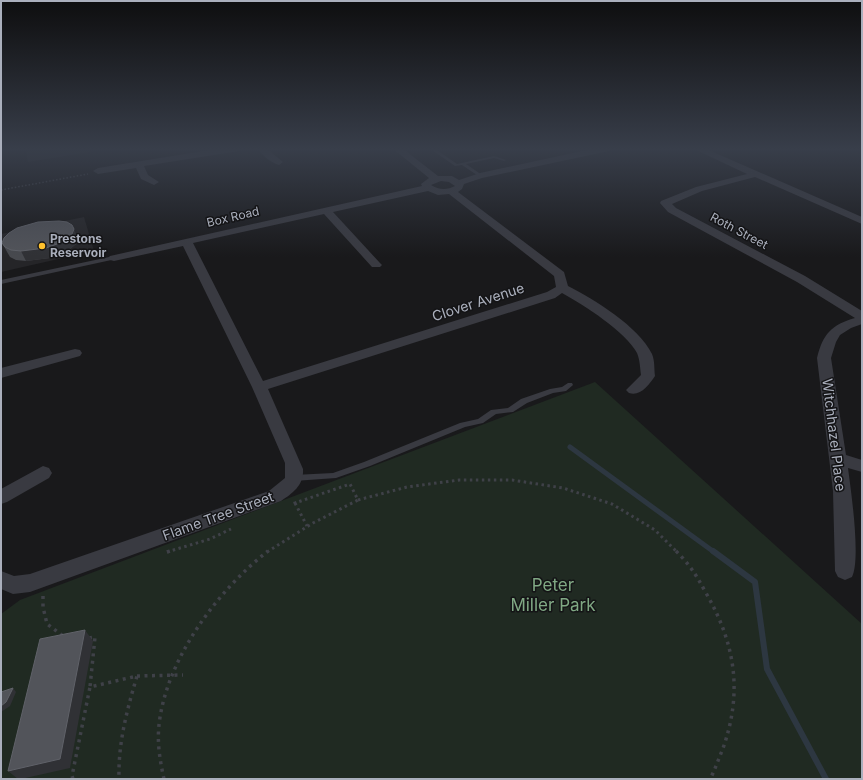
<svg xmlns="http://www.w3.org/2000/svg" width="863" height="780" font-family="Inter,sans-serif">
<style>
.built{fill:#252528}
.green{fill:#202a22}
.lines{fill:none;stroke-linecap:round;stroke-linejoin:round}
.stream-far1{stroke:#2d3741;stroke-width:5}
.stream{stroke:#2d3741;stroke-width:6}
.path-far2{stroke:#3f4148;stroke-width:1.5;stroke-dasharray:1.5 2;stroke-linecap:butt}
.path-far1{stroke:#3f4148;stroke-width:3;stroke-dasharray:2.5 3.5;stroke-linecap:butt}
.path{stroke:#3f4148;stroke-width:3.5;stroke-dasharray:3 4.5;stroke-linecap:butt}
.lane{fill:#393a41;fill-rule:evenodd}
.street{fill:#393a41;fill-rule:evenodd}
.wall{fill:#47494e}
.shaded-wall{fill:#303135}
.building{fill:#52545a;stroke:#606269}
.poi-dot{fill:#ffc12d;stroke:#141416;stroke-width:1.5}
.labels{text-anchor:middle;stroke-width:3;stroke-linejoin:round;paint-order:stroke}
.far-street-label{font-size:12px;fill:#aaafbc;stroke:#141416}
.far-poi-label{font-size:12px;font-weight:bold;fill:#aaafbc;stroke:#141416;text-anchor:start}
.street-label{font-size:14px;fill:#aaafbc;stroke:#141416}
.near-park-label{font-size:17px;fill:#80a884;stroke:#141416}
</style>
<rect width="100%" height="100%" fill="#19191b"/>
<!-- built -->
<path class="built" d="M26,148H115L28,162Z
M84,217L94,251L1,272V234Z"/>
<!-- green -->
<path class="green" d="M595,382L862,624V779H1V614L20,600Z"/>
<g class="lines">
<!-- stream-far1 -->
<path class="stream-far1" d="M570,447L714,552"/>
<!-- stream -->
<path class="stream" d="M713,551L755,582L767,669L826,779"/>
<!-- path-far2 -->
<path class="path-far2" d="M1,190L88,174"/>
<!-- path-far1 -->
<path class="path-far1" d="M358,500L407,487L459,480H512L563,488L612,504L655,530L677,552
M295,503L307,526
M167,552L210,539L231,529
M267,552L313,523L358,500L350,484L295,503L294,500"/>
<!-- path -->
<path class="path" d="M676,551C691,566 696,575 706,593C736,645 743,694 722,751C718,760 715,770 710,779
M167,552L170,551
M43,596V607L47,624L63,636
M89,638L95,637L90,687L137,676C127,710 118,743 119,779
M137,676L183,675
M73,779L72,776L90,687
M164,779C160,761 157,743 159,725C166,659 218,590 268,551"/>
<!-- lane -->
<path class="lane" d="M432,148H434L457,164L494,156L506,160L504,161L494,158L466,164L482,175V176L480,177L462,165L455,166L432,150Z
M114,256L116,257V259L1,284V280Z
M568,383H572L573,385L566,391L553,393L527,403L513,412L496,414L483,423L465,427L370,466L336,478L294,481L291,480L290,478L291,476L294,475L333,473L364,462L460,423L478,419L491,410L508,408L521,399L550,389L562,387Z"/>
<!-- street -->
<path class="street" d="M222,148H243L239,151L144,166L148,175L159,182L154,185L141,179L136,168L98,174L93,171L98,168Z
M257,148H266L283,162L279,165C270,162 263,156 257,148Z
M392,148H402L438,176H452L459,180L480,173L596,148H613L609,151L482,178L464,184L462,189L458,192L564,272L568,286C595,300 638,326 652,354C655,361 654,369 655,376C649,385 640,397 629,393L626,390L641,375C640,368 640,360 637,353C626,332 584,305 562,293L555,298L268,389L303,469C304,485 293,493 281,501L30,592L13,594L1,589V571L14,576L30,574L269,491L285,478V463L252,387L183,246L114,261L110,260L108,258L110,256L422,186L421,184L429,178ZM441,181L449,182L455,186C447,190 439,190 431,185ZM428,191L438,195L449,194L554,276L556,287L547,292L263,381L193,243L324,214L372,267H380L382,265L380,263L333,212Z
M692,148H704L862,217V224L755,177L702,191L672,204L676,208L805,276L862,311V324L851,328L840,335L836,342L831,358L846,455L862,460V472L848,468C851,491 861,559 852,577L845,580L838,577L835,571L833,491L817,358C823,334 831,325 855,318L797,282L668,212L660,203L661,201L696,187L747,174Z
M75,349L80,350L82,353L80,356L1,378V368Z
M43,466L49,468L52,473L49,478L7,502L1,504V489Z"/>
</g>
<!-- wall -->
<path class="wall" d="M78,239L76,244L70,249L61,254L50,258L26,261L16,260L10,257L2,243Z"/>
<!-- shaded-wall -->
<path class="shaded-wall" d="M74,229L78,239L76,244L70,249L61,254L50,258L26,261L21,251Z
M85,630L93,641L70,768L21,779H18L8,771Z
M13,688L16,692L10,706L1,712V706Z"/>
<!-- building -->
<path class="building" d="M59,221L67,222L72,225L74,229L72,234L66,239L57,244L46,248L21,251L11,250L5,247L2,243L4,238L9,233L17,228L38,222Z
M85,630L60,759L8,771L40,639Z
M13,688L6,702L1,706V692Z"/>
<!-- sky -->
<linearGradient id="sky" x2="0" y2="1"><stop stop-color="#0e0e0f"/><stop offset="0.58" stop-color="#383e4a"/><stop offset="1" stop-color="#383e4a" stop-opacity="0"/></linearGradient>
<rect width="863" height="257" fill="url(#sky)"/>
<!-- markers -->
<circle class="poi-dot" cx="42" cy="246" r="4"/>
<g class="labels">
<!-- far-street labels -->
<g class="far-street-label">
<text transform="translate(233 217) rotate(-13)" y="4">Box Road</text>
<text transform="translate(739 231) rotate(28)" y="4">Roth Street</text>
</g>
<!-- far-poi labels -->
<g class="far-poi-label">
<text x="50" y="243">Prestons<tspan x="50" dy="14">Reservoir</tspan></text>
</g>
<!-- street labels -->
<g class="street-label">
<text transform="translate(478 302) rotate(-18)" y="5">Clover Avenue</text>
<text transform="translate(834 435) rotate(83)" y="5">Witchhazel Place</text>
<text transform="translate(218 516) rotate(-20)" y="5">Flame Tree Street</text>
</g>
<!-- near-park labels -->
<g class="near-park-label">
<text x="553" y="591">Peter<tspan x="553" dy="20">Miller Park</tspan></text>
</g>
</g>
<!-- border -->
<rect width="863" height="780" fill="none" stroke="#aaafbc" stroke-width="4"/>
</svg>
